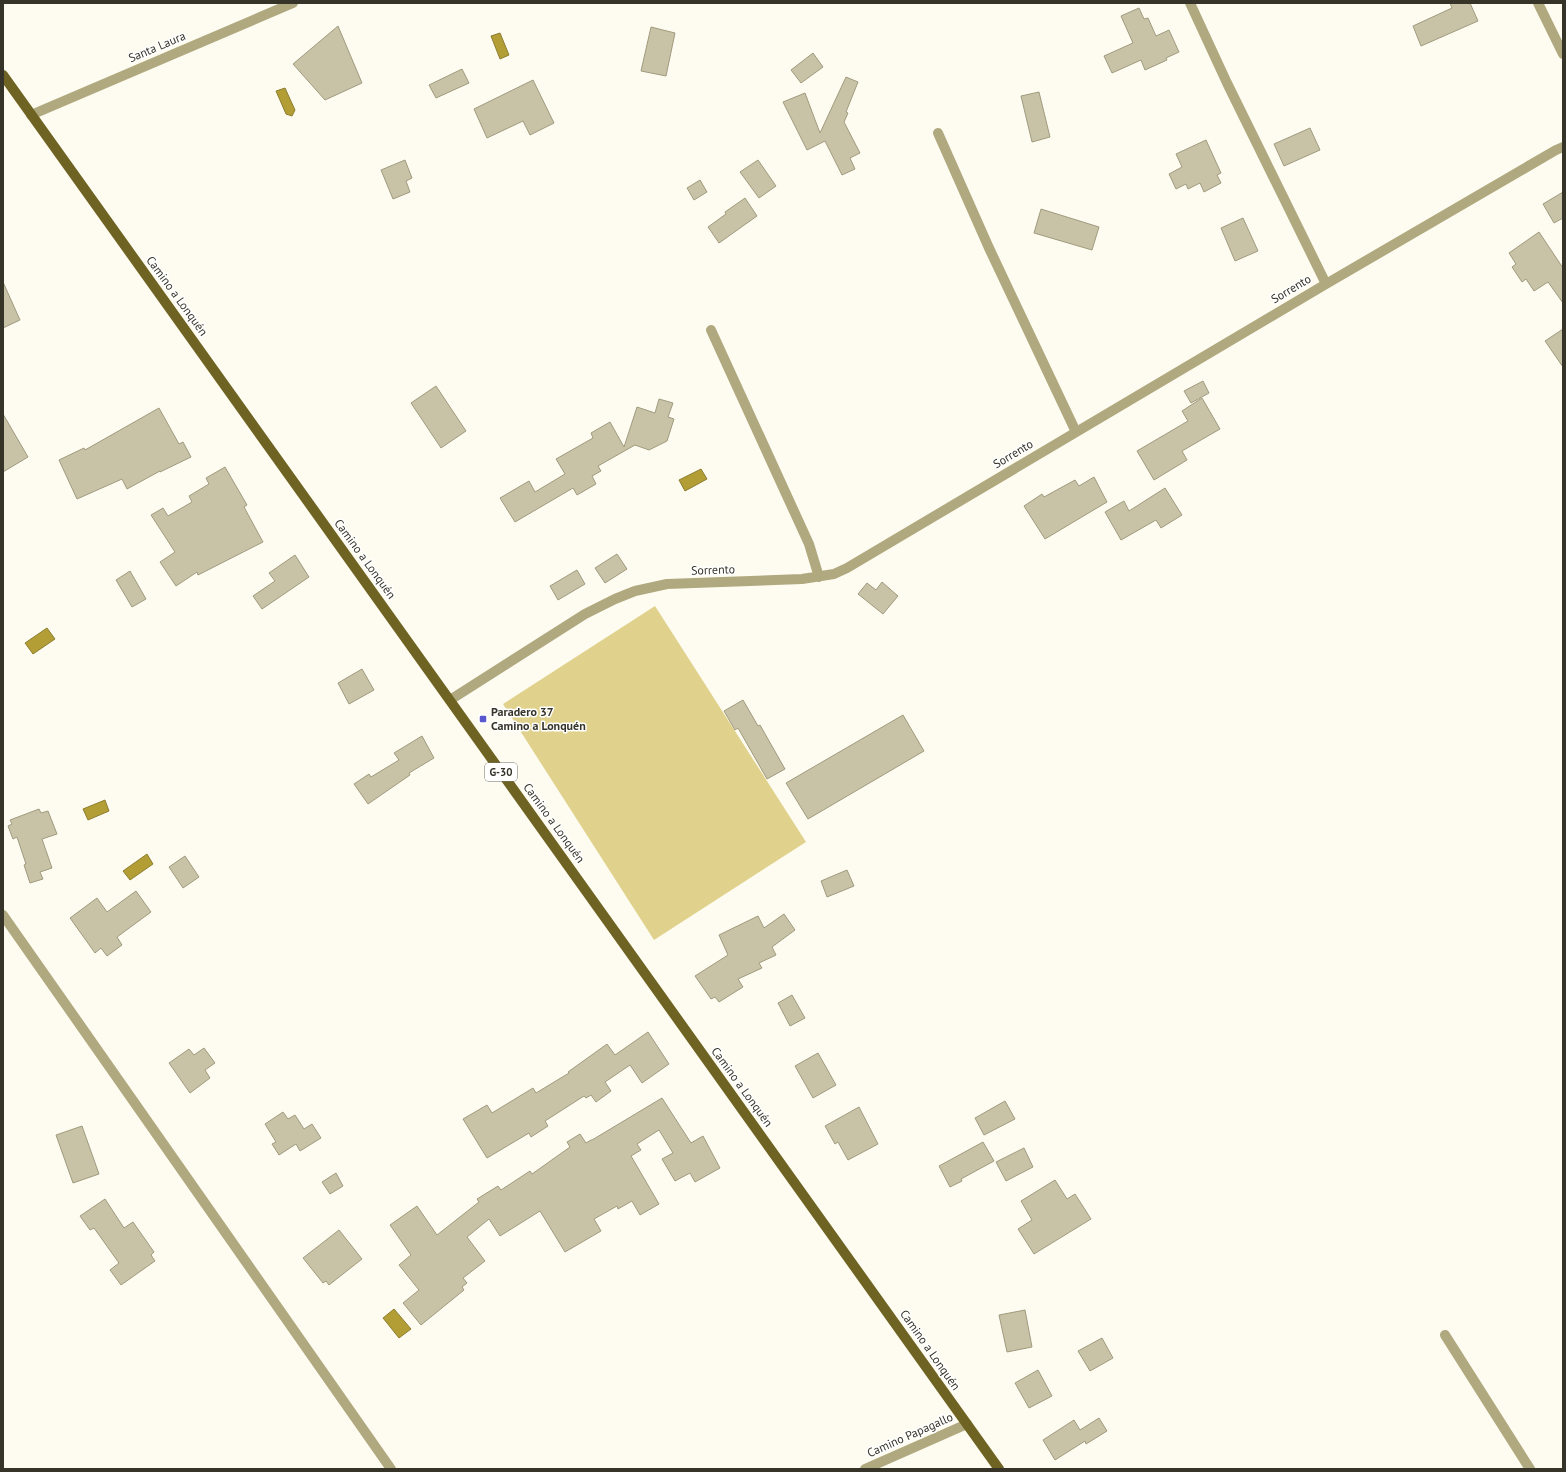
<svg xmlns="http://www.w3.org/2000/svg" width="1566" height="1472" font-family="'PT Sans',sans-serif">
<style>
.green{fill:#e0d28d}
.water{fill:#b29e35;stroke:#8d7e31}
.building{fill:#c8c2a6;stroke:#a09b7f}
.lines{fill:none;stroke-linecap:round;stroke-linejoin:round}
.minor{stroke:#b0a980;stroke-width:10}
.primary{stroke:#6f6323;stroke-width:10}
.poi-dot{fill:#5857ce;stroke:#fff;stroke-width:1.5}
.labels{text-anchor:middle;stroke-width:3;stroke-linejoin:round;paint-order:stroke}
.shield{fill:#fff;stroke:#727169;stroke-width:1}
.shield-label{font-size:11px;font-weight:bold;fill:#363429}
.street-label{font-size:12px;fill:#363429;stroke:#fff}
.poi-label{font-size:12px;font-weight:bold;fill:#363429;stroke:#fff;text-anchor:start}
</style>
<rect width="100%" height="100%" fill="#fefcf0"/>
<!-- green -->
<path class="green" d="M655,606L806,842L654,940L503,704Z"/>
<!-- water -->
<path class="water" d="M500,33L509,55L500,59L491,36Z
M285,88L295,110L292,116L286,114L276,91Z
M701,469L707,479L685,491L679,480Z
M47,628L55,639L33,654L25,643Z
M105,800L109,811L88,820L83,809Z
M147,854L153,864L130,880L123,871Z
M394,1309L411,1329L399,1338L383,1318Z"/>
<!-- building -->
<path class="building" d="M1450,3H1470L1478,21L1421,46L1413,26L1452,8Z
M1139,8L1144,19L1148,18L1156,36L1169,30L1179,52L1166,58L1167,60L1145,70L1141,60L1112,73L1104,56L1133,43L1121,16Z
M338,26L362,83L325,100L293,64Z
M651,27L675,33L666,76L641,71Z
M813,53L823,67L801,83L791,70Z
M462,69L469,83L436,98L429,85Z
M846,77L858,82L846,112L848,113L844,122L860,153L850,158L855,169L842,175L825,141L807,150L783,102L805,93L820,133Z
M533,80L554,123L530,135L523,121L487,138L474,109Z
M1039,92L1050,137L1032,142L1021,96Z
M1310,128L1320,150L1284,166L1274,144Z
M1206,140L1221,173L1217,175L1221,183L1204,192L1200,183L1188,189L1186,184L1176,189L1169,174L1182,167L1176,154Z
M405,160L412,178L406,181L410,192L393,199L381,170Z
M758,160L776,186L759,198L740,172Z
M700,180L707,192L694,200L687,188Z
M1563,192V218L1554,223L1543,204Z
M745,198L757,216L719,243L708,227L726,214L725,212Z
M1041,209L1099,227L1092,250L1034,233Z
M1243,218L1258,251L1235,261L1221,228Z
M1539,232L1563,268V303L1548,282L1534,291L1526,279L1522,282L1512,267L1516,264L1509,253Z
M3,282L20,320L3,328Z
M1563,329V367L1545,341Z
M1203,381L1209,393L1191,403L1184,391Z
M436,386L466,431L441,448L411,403Z
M1202,398L1220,429L1182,451L1187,460L1154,480L1137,451L1188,421L1182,411Z
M659,399L673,403L668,417L674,419L667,441L649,450L635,445L598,466L601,471L592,476L596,484L577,495L573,488L515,522L500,498L529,481L535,492L565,474L556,459L593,438L591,433L610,422L624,447L637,407L655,413Z
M159,408L179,444L183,442L191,457L160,472V471L127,489L122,479L77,499L59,460L84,448L85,450Z
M3,414L28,457L3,472Z
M225,467L247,505L244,507L263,542L198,575L197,572L176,586L160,562L175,552L151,515L163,508L168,516L192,502L189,496L209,484L206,478Z
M1094,477L1107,502L1045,539L1024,506L1042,494L1044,497L1075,480L1079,486Z
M1165,488L1182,515L1161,528L1156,520L1121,540L1105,512L1124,501L1129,511Z
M617,554L627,569L605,583L595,568Z
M295,555L309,577L262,609L253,596L275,581L269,573Z
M577,570L585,584L558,600L550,586Z
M130,571L146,599L132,607L116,580Z
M882,582L898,596L883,614L858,594L867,583L876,590Z
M362,669L374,690L349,704L338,683Z
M743,700L758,726L760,725L785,769L767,779L738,728L735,730L724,711Z
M903,715L924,751L808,819L786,783Z
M422,736L434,758L409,773L410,775L368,804L354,784L369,774L371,777L399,760L394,753Z
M39,809L41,813L48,811L57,834L42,839L52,868L40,872L43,879L30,883L24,865L26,864L17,837L13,839L8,826L12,824L10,820Z
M185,856L199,877L183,888L169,867Z
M847,870L854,886L827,897L821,881Z
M136,891L151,912L117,937L122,945L107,956L101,948L95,953L70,918L97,898L107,912Z
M784,914L795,930L772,947L776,955L759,963L762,968L738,979L743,987L719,1002L715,997L711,999L695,976L728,955L719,935L758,916L764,928Z
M792,995L805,1018L790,1026L778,1003Z
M648,1032L669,1064L642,1083L630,1065L605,1082L611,1091L596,1102L591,1095L586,1098L584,1096L545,1121L548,1126L531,1137L529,1133L487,1158L463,1119L487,1105L492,1113L533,1088L536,1093L569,1073L568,1072L607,1044L615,1055Z
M204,1048L215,1063L205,1070L210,1078L190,1093L169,1063L189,1049L194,1055Z
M818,1053L836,1085L813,1098L795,1066Z
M662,1098L691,1143L703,1136L720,1168L695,1182L690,1173L675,1181L662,1159L673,1153L659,1130L637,1144L641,1150L631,1156L659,1204L640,1215L632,1201L618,1209L617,1206L594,1219L601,1231L565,1252L540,1211L500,1236L489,1219L467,1237L485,1261L463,1278L467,1283L462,1287L464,1290L421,1325L403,1303L419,1290L399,1265L411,1255L390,1225L417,1206L437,1235L479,1202L477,1199L498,1186L501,1190L530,1171L532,1174L570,1147L567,1142L580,1134L586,1143L591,1140H592Z
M1005,1101L1015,1119L984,1135L975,1118Z
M859,1107L878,1144L848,1160L838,1142L835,1144L825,1126Z
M283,1112L288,1119L295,1115L304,1129L312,1124L321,1138L300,1151L296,1144L279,1155L272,1144L276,1142L265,1124Z
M82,1126L99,1174L73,1183L56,1135Z
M983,1142L994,1161L961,1179L962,1181L950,1187L939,1166Z
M1024,1148L1033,1167L1006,1181L996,1162Z
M336,1173L343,1186L330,1194L322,1182Z
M1055,1180L1067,1199L1075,1194L1091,1219L1034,1254L1018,1229L1032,1220L1021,1201Z
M105,1199L124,1228L133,1222L154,1252L151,1255L155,1261L121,1285L110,1270L119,1263L94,1228L90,1230L80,1216Z
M339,1230L362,1259L329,1285L326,1281L323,1283L303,1258Z
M1025,1310L1032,1347L1007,1352L999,1315Z
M1102,1338L1113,1358L1090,1371L1078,1351Z
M1038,1370L1052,1396L1029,1408L1015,1383Z
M1099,1418L1107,1431L1086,1444L1085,1441L1055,1460L1043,1440L1074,1420L1080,1430Z"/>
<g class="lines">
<!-- minor -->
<path class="minor" d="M1190,3L1227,83L1326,284
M1538,3L1563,54
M31,115L293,3
M938,133L989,248L1076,432
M711,330L809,544L819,577
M450,700L585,614L615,599L635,591L667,584L802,579L834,574L847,568L1326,284L1556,150L1563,147
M3,915L391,1469
M1445,1335L1530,1469
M865,1469L967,1424"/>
<!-- primary -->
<path class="primary" d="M3,75L999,1469"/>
</g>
<!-- markers -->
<rect class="poi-dot" x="479" y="715" width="8" height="8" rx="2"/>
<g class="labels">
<!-- shield labels -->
<rect class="shield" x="485" y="763" width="32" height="18" rx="3"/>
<g class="shield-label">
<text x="501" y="776">G-30</text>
</g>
<!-- street labels -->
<g class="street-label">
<text transform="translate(157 47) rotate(-23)" y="4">Santa Laura</text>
<text transform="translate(1291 289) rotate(-31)" y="4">Sorrento</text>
<text transform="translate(177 296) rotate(54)" y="4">Camino a Lonquén</text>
<text transform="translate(1013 454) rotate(-31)" y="4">Sorrento</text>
<text transform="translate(365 559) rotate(54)" y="4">Camino a Lonquén</text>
<text transform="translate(713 570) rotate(-2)" y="4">Sorrento</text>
<text transform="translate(554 823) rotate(54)" y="4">Camino a Lonquén</text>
<text transform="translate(742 1087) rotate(54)" y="4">Camino a Lonquén</text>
<text transform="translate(930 1350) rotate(55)" y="4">Camino a Lonquén</text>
<text transform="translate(910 1435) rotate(-24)" y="4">Camino Papagallo</text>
</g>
<!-- poi labels -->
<g class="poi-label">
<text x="491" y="716">Paradero 37<tspan x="491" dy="14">Camino a Lonquén</tspan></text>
</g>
</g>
<!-- border -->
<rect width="1566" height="1472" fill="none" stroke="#363429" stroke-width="8"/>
</svg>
